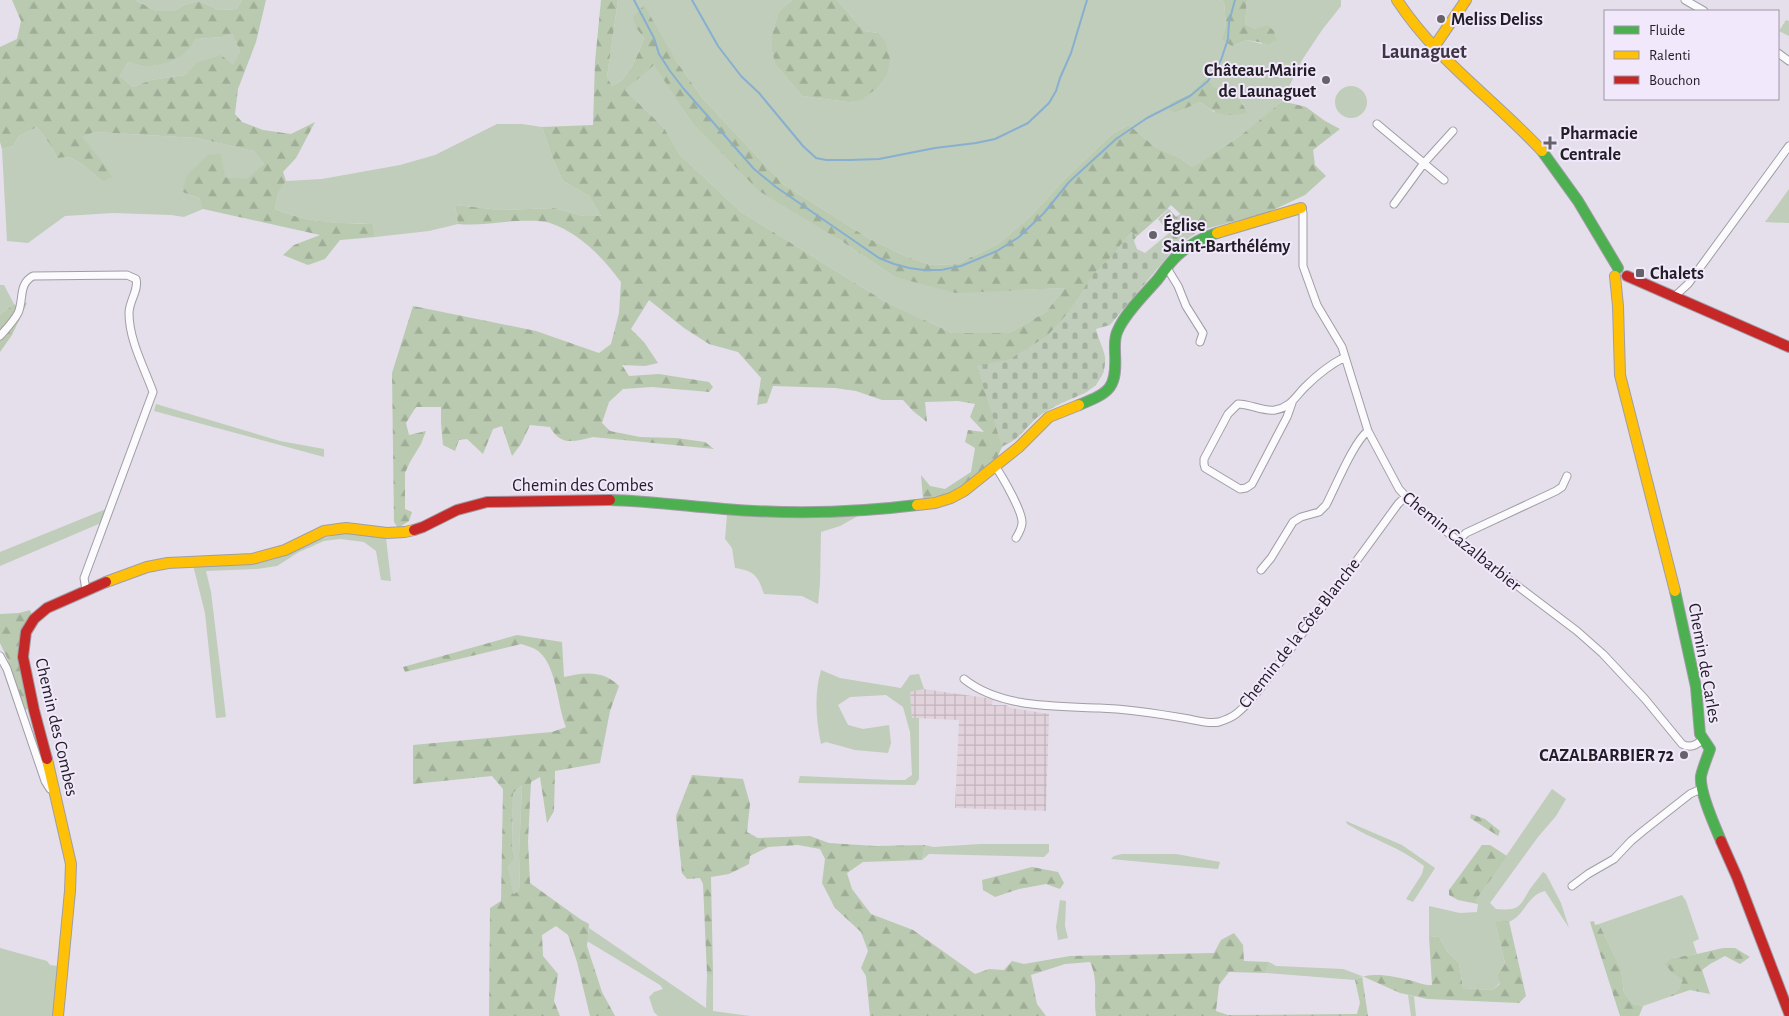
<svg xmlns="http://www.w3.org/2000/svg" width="1789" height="1016" font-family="'Alegreya Sans',sans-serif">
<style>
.industrial{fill:url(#industrial-grid)}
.green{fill:#c0cdba;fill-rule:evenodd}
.forest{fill:url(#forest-firs);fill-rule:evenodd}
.cemetery{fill:url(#cemetery-stones)}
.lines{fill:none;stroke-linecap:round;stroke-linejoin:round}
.stream{stroke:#88afd0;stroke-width:2}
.street-casing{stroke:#a19da5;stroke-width:9}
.fast-casing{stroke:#a19da5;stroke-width:12}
.slow-casing{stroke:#a19da5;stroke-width:12}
.jam-casing{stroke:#a19da5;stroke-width:12}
.street{stroke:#fbfafc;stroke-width:7}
.fast{stroke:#4caf50;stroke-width:10}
.slow{stroke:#ffc107;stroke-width:10}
.jam{stroke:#c62828;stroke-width:10}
.poi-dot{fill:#66626a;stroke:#f1e8fb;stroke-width:2}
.labels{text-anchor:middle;stroke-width:4;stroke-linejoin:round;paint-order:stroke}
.poi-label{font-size:18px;font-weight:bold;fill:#221e25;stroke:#f1e8fb;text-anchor:start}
.street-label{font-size:18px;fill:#221e25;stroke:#f1e8fb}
.quarter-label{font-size:20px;font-weight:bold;fill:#3e3645;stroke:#f1e8fb}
</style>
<defs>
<pattern id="industrial-grid" width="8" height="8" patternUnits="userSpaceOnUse" patternTransform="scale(1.25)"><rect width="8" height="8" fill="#e1d2dc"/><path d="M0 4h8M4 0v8" fill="none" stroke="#c1b4bd"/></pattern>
<pattern id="forest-firs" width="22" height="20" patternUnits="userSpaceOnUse" patternTransform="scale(1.25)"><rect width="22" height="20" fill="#b9cab0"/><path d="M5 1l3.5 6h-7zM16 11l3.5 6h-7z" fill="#9fad97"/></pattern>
<pattern id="cemetery-stones" width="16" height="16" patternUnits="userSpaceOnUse" patternTransform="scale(1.25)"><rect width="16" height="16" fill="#c0cdba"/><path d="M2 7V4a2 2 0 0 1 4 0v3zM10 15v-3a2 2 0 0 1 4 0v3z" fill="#a5b0a0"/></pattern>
</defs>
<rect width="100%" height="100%" fill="#e4dfea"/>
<!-- industrial -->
<path class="industrial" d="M924,689L993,699L992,705H1006L1011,708L1049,714L1046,811L955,808L959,720L912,718L910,692Z"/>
<!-- green -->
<path class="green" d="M135,0H242L237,9L219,10L199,1L184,5L174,11H156Z
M618,0H792L779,11L772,35V51L775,64L802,96L848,102L878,33L864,31L837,0H1220L1224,2L1226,25L1221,40L1232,46L1247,40L1262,44L1256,29L1245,24L1247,0H1341V6L1322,30L1302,60L1282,101L1255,125L1212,156L1192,167L1180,158L1155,147L1129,125L1112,134L1062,182L1032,215L998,244L957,264L931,265L907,257L868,238L783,184L704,100L676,61L637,29L644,38C639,53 628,81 612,86L607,77ZM1230,91L1244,105L1214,112L1200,102L1175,113L1171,102L1193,92Z
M1786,20L1789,21V36L1779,31Z
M232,34L240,51L233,66L196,63L185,75L151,80L133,87L120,76L128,62L145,67L193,44L196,39L222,37Z
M654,64L690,120L840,240L895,277L1015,290L1065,288L1046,312L1009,333H952L884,301L741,212L680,155L664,128L625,90Z
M1335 102a16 16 0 1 1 32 0a16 16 0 1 1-32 0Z
M497,124H522L542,127L552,157L563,181L589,196L601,216H583L554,208L500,210L455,205L458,224L429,231L375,237L373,224C339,223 306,223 275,209L278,194L286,181L322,179L400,165L435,155Z
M37,127L50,144L57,158L70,157L85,166L103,182L111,177L104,163L81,137L94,132L197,138L254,151L264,164L247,180L225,177L182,192L199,198L203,209L184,217L171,215L113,213L65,216L28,243L7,241L2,149L13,146L19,136Z
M1789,189V223L1765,222Z
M0,285H4L14,304L0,315Z
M156,404L280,441L324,449V457L154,411Z
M106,509L101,523L0,566V552Z
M727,515L804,518L858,516L840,526L821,532L820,583L818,604L802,596L764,594C758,576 755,571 735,568L732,548L725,539Z
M344,533L386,538L391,581L381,580L376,551L364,542L340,539L324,541L299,552L277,566L257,569L206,571L211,592L226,717L216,718L205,613L193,565L246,564L272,560L320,539Z
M821,670L840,678L901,688L910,675L919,674L924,689L910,692L912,718H919V779L915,785L798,783L800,776L890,780H905L912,775L910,732L903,707L886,695L850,697L838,705L848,725L863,729L889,725L891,743L888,753L855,750L826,742L821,744C816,719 814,695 821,670Z
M522,785L519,856L520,887L517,892L512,894L508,867L515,858L512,847L513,793Z
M1552,789L1566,799L1556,816L1538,837L1490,903L1496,909C1520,911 1519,907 1530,889C1534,883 1539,878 1543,872L1546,874L1561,903L1569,928L1545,891C1528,894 1524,917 1508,922C1504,922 1499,922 1495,922L1505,963L1497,975L1500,983L1492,990L1463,988L1459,963L1447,951L1439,937L1429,936V906L1460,913L1477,912L1478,904L1476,900Z
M1346,821L1402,845L1435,868L1413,902L1406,899L1422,874L1424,866C1400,847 1373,840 1347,824Z
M980,844H1049V852L1044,857L929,854L922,860L925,845L933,847Z
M1122,854H1176L1220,862L1218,869L1111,859L1114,856Z
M1682,895L1686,901L1699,939L1693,942L1697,954L1672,958L1673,974L1684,980L1679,989L1669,997L1643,1006L1633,1004L1624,993L1621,969L1599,924Z
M1060,900L1066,901L1065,926L1068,938L1058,940L1056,927Z
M589,928L706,1008L707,974H713V1011L750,1016H658L654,1012L649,997L654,992L663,989L660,985L587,941Z
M0,948L47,961L50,965L57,966L53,1016H0Z
M1269,962L1276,966L1343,969L1362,976L1355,980L1266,973Z
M1408,995L1414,996L1416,1016H1411Z"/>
<!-- forest -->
<path class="forest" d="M12,0H135L156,11H174L184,5L199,1L219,10L237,9L242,0H266L256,42L238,89L235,114L242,122L263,130L291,134L315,122L296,158L283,172L286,181L278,194L275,209C306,223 339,223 373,224L375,237L340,240L325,259L308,265L283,255L294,245L320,235L203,209L199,198L182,192L187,175L208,155L221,154L225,177L247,179L264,164L254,151L197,138L94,132L82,137L104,163L112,177L103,182L85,166L70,157L57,158L50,144L37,127L19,136L13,146L2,149L0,142V47L17,39L21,21ZM232,34L240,51L233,65L221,55L196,63L185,75L151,80L133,87L120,76L128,62L145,67L169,62L182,55L193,44L196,39L222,37Z
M601,0H618L607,77L612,86C628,81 639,53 644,38L637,29L633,17L644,5L676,61L704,100L783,184L868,238L907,257L931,265L957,264L998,244L1032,215L1062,182L1112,134L1129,125L1155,147L1180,158L1192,167C1225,149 1254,126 1282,101L1306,107L1325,121L1340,129L1313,150L1315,165L1326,176L1305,195L1269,212L1198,231L1171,205L1168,208V209L1136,237L1135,235L1067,314L1104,371L1096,385L1085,393L1067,400L1046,411L1036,418L1017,438L1002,447L997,458L971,481L949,494L923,499L921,475L930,486L945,489L971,472L975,448L965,442L968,430L984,432L970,417L975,404L958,401L925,402L927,422L913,411L903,400H882L856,391L835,388L773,386L767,403L757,405L761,378L738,352L709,344L684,328L649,300L631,329L644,342L658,363L645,366L622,365L629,376L659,374L709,382L713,387L709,392L652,387L623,389L609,402L602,423L610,431L640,437L676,438L705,442L714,449L593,437C575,441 561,447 550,427L530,425L521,444L512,456L502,426L493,429L483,454L467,439L459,440L455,451L443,445L441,423V407H416L406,423L409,435L426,431L421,444L410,462L405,473V509L412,512L409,521L398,528L394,522L392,373L413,306L536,331L599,353L611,344L619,313L621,282C602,257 581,234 550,223C541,220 526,221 516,221C496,222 478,226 458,224L455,205L500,210L554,208L583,216H601L589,196L563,181L552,157L542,127L593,125L595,62ZM654,65L690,120L759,191L840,240L895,277L956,293L1065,288L1046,312L1009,333H952L884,301L741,212L680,155L664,128L625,90Z
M792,0H837L864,31L878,33L885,41L890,59L887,74L877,88L861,100L848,102L802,96L775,64L772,51V35L779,11Z
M1220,0H1247L1245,24L1256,29L1267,25L1274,31L1276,40L1269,44L1247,40L1232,46L1221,40L1226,25L1224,2Z
M1206,78L1214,88C1232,91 1240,96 1247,113C1224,117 1219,116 1200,102L1175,113L1169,109L1171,102L1193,92Z
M23,302L27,303L12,335L0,352V339L11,328Z
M14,304L17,306L9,323L0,332V315Z
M30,610L32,615L18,647L22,678L30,708L25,710L8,660L0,643V614L19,613Z
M517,635L562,642L564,677C584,672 604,670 619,686L610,711L600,763L555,771L554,811L547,823L540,777L531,782L528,841L530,883L580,919L589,924L587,946L602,992L615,1016H590L577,962L568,935L556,926L542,935L543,956L558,974L554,1001L560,1016H489L490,908L501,901L503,789L492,776L413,784V745L552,732L566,727C557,706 557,661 535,649C531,647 525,645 521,644L405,672L403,667ZM522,785L519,855L520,887L517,892L513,894L508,867L515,858L512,847L513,793Z
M692,775L743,779L750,804L747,832L758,838L810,836L829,843L875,846L925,845L922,860L863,862L847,873L852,889L871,914L913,930L975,974L989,969L1004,970L1012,961L1024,964L1070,956L1214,953L1221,940L1234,933L1243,945L1244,961L1269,962L1266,973L1229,972L1219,985L1216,1011L1228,1015L1357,1014L1360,1003L1355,980C1369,971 1394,976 1409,980C1418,982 1424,986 1432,985L1429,936L1439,937L1447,951L1459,963L1463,988L1492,990L1500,984L1497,975L1505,963L1495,922L1509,921L1526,996L1519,1003L1428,999L1400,993L1362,976L1368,1016H1096C1093,996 1099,981 1090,962L1065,964L1031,975L1037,1004L1046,1016H870L866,976L861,968L868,951L861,932L835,908L822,883L825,859L820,849L798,845L768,847L750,856L749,864L729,874L711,877L713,974H707L703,884L700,878L687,879L682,873L676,816Z
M1471,814L1485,819L1500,831L1498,836L1470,818Z
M1482,845H1490L1507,856L1476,900L1478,904L1458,900L1449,895V890Z
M1032,867L1058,872L1064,883L1060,889L1046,884L1019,889L995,897L983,890L982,880Z
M1594,921L1595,925L1599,924L1621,969L1624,993L1633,1004L1643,1006L1639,1016H1620L1590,922Z
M1735,948L1750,957L1740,964L1725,956L1710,964L1702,970L1710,994L1690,990L1669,997L1679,989L1683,980L1673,974L1665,964L1672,958L1697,954L1723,948Z"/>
<!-- cemetery -->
<path class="cemetery" d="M1169,209L1176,217L1180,214L1198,231L1173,250L1110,325L1096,329C1098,338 1104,350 1105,357C1108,392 1070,397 1047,410C1035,417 1028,427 1018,436C1014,441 1007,443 1002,447L977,366L1010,359L1047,336L1067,314L1094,273L1112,256L1131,231L1136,237L1134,241L1137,249L1145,253L1169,233L1158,219Z"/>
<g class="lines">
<!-- stream -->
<path class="stream" d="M634,0L654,38L659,54L670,71L683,88L754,169L776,187L879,258L894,264L909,268L924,270H941L961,266L997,251L1019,237L1044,213L1069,182L1116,139L1147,118L1190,96L1208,81L1221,60L1228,39L1229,22L1235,0
M692,0L718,46L741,76L759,93L803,146L816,158L826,160H850L879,159L935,148L976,143L995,139L1028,123L1049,103L1056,91L1060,78L1071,53L1087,0"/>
<!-- street casing -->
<g class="street-casing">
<path id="street" d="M1685,0L1704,11
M1778,53L1789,61
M1377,124L1444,180
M1394,204L1424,163L1453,131
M1301,208L1303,213V266L1317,305L1342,347L1368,431L1399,489L1412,503L1458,541L1577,631L1603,654L1645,699L1682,744C1690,749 1697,745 1703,739
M1167,268L1178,286L1186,306L1203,333L1200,342
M1675,296L1688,284L1789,146
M0,336C6,329 14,321 18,313C24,300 18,284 33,276L127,275L136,279C139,290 129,301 129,313C129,340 144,367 153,392L84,578L86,590
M1292,403L1287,417L1252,484L1246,488L1240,489L1205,468L1204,464V459L1228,414L1238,404C1250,404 1264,412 1275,410C1291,407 1295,397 1305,387C1316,376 1331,364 1345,357
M995,466C1002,476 1023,512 1022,523C1022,528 1019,533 1016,538
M1458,541L1466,533L1556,491L1562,487L1567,476
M1261,570L1271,558L1293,522L1301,517L1319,512L1326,505C1335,488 1354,441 1368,431
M0,656L7,669L45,781L50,789H55
M964,679C1000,708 1055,706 1099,708C1129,709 1160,714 1189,719C1199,721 1209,724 1219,722C1225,720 1231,718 1236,714C1254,700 1270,674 1285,656C1324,606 1361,555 1398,504L1405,497
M1572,886L1588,874L1614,859L1631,841L1643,831L1690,794L1703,788"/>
</g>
<!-- fast casing -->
<g class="fast-casing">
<path id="fast" d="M1542,151L1578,201L1618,268
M1079,405C1111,392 1117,388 1115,352C1115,345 1114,337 1118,330C1125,313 1146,293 1158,279C1164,271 1170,262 1178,255C1188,246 1203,237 1217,233
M610,500C648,501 686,506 724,509C787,514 854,513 917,505
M1675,591L1696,687L1700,734L1710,749C1707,758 1703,767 1701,776C1699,792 1715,826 1721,841"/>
</g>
<!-- slow casing -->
<g class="slow-casing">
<path id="slow" d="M1397,0C1437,61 1493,98 1542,151
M1434,47L1466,0
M1217,233L1301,208
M1615,276L1618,306L1620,375L1675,591
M917,505L935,503L951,498L964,491L1019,447L1049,417L1079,405
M106,582L147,567L168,563L252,559L285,550L324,531L346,528L387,533L405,532L414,530
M47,759L71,864L70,891L58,1016"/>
</g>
<!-- jam casing -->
<g class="jam-casing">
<path id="jam" d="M1627,276L1789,347
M414,530L423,527L457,510L487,502L610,500
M47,759L34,710L23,657L26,632L34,619L47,608L106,582
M1721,841L1737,877L1789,1013"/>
</g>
<!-- street -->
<use href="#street" class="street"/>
<!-- fast -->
<use href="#fast" class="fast"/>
<!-- slow -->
<use href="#slow" class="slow"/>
<!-- jam -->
<use href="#jam" class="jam"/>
</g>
<!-- markers -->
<g class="poi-dot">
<circle cx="1441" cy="19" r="5"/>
<circle cx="1326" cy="80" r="5"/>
<path d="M1547.5 135.5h5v5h5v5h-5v5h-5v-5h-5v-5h5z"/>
<circle cx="1153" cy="235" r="5"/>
<rect x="1635" y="268" width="10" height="10" rx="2.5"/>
<circle cx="1684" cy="755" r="5"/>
</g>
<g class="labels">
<!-- poi labels -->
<g class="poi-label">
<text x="1451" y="25">Meliss Deliss</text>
<text x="1316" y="76" text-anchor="end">Château-Mairie<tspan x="1316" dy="21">de Launaguet</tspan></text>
<text x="1560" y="139">Pharmacie<tspan x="1560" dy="21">Centrale</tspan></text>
<text x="1163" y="231">Église<tspan x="1163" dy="21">Saint-Barthélémy</tspan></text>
<text x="1650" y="279">Chalets</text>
<text x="1674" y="761" text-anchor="end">CAZALBARBIER 72</text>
</g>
<!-- street labels -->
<g class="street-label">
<text x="583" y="491">Chemin des Combes</text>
<text transform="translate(1462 541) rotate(39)" y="6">Chemin Cazalbarbier</text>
<text transform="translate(1299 633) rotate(-52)" y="6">Chemin de la Côte Blanche</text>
<text transform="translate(1705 663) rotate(80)" y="6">Chemin de Carles</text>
<text transform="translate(57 727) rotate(77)" y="6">Chemin des Combes</text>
</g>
<!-- quarter labels -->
<g class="quarter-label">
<text x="1424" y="58">Launaguet</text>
</g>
</g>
<!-- legend -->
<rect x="1604" y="10" width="175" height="90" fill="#f1e8fb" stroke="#9e97a5"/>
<rect x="1614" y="26" width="25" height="8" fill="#4caf50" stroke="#9e97a5"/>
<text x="1649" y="35" font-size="15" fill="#221e25">Fluide</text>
<rect x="1614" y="51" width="25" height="8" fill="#ffc107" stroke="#9e97a5"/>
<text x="1649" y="60" font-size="15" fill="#221e25">Ralenti</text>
<rect x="1614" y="76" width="25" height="8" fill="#c62828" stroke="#9e97a5"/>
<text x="1649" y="85" font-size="15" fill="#221e25">Bouchon</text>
</svg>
